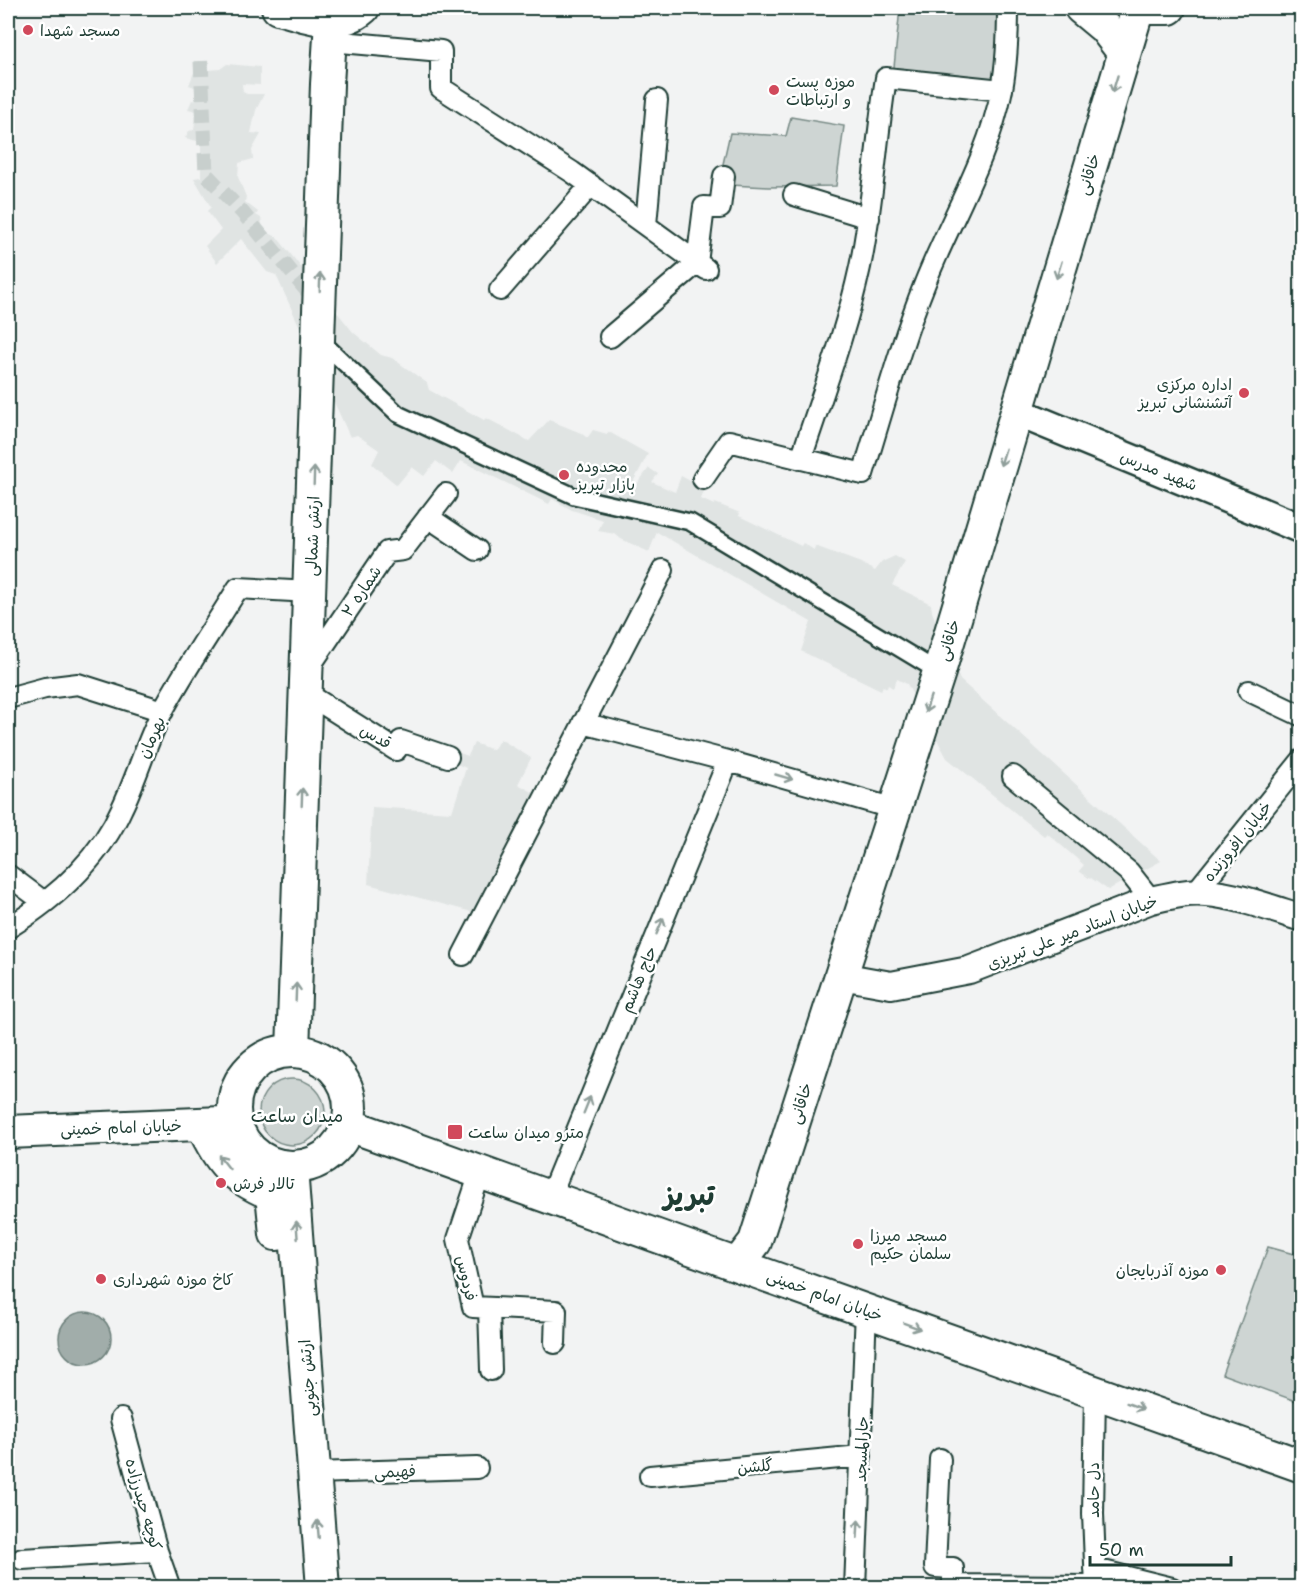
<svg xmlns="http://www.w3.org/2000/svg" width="1309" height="1595" font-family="'Shantell Sans','Playpen Sans Arabic',sans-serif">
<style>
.built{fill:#e0e4e3}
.green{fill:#ced5d3;stroke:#768984;stroke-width:1.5}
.water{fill:#a1adaa;stroke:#6d807b;stroke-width:1.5}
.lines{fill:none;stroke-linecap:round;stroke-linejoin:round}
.pedestrian-tunnel{stroke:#c8cfcd;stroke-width:15;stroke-dasharray:15 8;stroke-linecap:butt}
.pedestrian-casing{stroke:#1f3d34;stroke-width:20}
.minor-casing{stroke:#1f3d34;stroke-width:24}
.tertiary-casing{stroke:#1f3d34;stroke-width:30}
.secondary-casing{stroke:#1f3d34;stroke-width:33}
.primary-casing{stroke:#1f3d34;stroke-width:36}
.pedestrian{stroke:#fff;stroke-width:15}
.minor{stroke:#fff;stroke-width:20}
.tertiary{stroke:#fff;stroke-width:26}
.secondary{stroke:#fff;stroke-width:28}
.primary{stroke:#fff;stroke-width:32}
.oneway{stroke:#8f9e9a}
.poi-dot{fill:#d1495b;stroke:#fff;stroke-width:2}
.labels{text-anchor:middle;stroke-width:5;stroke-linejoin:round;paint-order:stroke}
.poi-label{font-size:16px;fill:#1f3d34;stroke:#fff;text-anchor:start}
.street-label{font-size:16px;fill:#1f3d34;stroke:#fff}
.neighbourhood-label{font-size:18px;fill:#1f3d34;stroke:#fff}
.town-label{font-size:28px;font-weight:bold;fill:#1f3d34;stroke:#fff}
</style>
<rect width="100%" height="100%" fill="#f2f3f3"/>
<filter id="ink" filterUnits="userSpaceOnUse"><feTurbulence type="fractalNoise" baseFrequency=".0167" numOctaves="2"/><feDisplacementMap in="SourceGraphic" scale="12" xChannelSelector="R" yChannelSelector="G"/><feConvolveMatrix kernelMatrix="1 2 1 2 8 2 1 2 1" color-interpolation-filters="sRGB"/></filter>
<g filter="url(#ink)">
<!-- built -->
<path class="built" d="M198,62L209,70L220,69L227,64L260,67V85L242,84L243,92L247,94H264L256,110L251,133L261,134L252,150L253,159L239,163L238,177L246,197L245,202L258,212L256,215L261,218L263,230L277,237L353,332L381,355L392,358L427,383L429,390L484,420L486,418L529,441L549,420L581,433L586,437H588L593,430L607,434L609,432L648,454L631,486L634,488L649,468L658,474L652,482L675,492L681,476L705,489L701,499L714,505L715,503L740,513L739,516L801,546L803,543L814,550L815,546L861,563L875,571L882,562L895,556L905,562L892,585L931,604L932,612L960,680L1161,861L1108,890L1091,878L1090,879L1079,871L1084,865L1047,833L1044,836L947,758L907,684L897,679L893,688L888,685L887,688L883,686L881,690L801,651L811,622L657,532L649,552L621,539L615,534L598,531L603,520L572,510L552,499L549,504L461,461L453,474L436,461L424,476L412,467L397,485L372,464L379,450L357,435L350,437L276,275L267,272L241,239L217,263L205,246L221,230L207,211L211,207L194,178L201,177V142L185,138L189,131L194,130L196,111L188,109L192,100L195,101L197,88L189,85Z
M500,739L531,758L518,784L538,795L479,914L368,884L372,807L452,812L466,768L450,761L454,751L468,756L474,743L493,750Z"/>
<!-- green -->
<path class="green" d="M900,8H960L1002,12L990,99L892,87Z
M791,117L844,126L836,186L768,187L731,185L723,164L730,133L786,136Z
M259 1112a33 33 0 1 1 66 0a33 33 0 1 1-66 0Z
M1301,1238V1403L1222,1374L1268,1247L1294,1254Z"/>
<!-- water -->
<path class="water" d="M59 1338a26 26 0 1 1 52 0a26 26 0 1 1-52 0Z"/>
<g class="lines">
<!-- pedestrian-tunnel -->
<path class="pedestrian-tunnel" d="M201,61L206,174L242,212L316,302"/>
<!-- pedestrian casing -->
<g class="pedestrian-casing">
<path id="pedestrian" d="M318,338L398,414L574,496L690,522L939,672"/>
</g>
<!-- minor casing -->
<g class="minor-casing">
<path id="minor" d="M330,41L441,51V88L572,172L706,269
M794,195L869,218
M646,225L657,100
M500,290L591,185
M610,337L697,263L704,207L720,208L724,176
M801,459C822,395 846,332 860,267C873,205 876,141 886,78L1002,90
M703,479L729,441L863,474C883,410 900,345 925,283C950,220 989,157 1002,89C1007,62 1008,35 1008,8
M428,517L477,550
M308,669L387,552L403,550L446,494
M1249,691L1302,716
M306,693L396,750L401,741L448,757
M8,698L45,688L78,684L163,711
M583,723L728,761L895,809
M1013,776L1129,872L1151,900
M8,875L44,902
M1195,893L1302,760
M8,928C55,899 99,860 122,808C137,777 146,743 162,712C185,669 213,629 238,588L310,592
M463,955L663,570
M480,1173L458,1239L473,1307L556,1311L555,1343
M549,1199L728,761
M489,1308L491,1370
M1095,1392L1093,1514L1096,1588
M121,1419L157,1551L170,1588
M940,1459L935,1567L953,1568V1585L1096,1586
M313,1473L477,1468
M650,1476L861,1456
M22,1559L157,1551
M1095,1569L1172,1588
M855,1588L866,1310"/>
</g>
<!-- tertiary casing -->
<g class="tertiary-casing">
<path id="tertiary" d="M841,976L891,985L969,970L1151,900C1169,896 1188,891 1206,893C1236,895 1273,909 1302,918"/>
</g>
<!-- secondary casing -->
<g class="secondary-casing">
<path id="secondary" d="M1017,412L1302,529"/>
</g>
<!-- primary casing -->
<g class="primary-casing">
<path id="primary" d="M278,8C306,15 338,30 363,8
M1081,8L1105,28L1124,53
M1149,8H1169
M234 1109a58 58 0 1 1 116 0a58 58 0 1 1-116 0Z
M293,1051L327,84L331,21
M202,1124C220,1163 232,1177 272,1194L276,1234
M349,1125C666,1241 984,1352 1302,1466
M8,1132L222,1123
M291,1168L323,1588
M738,1264L755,1242L939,672L1138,8"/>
</g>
<!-- pedestrian -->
<use href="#pedestrian" class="pedestrian"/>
<!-- minor -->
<use href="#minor" class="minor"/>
<!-- tertiary -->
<use href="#tertiary" class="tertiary"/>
<!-- secondary -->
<use href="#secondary" class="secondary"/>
<!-- primary -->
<use href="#primary" class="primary"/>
</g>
<!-- one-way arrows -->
<defs><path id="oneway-shaft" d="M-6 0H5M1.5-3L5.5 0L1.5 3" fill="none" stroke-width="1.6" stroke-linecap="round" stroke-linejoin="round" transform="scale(1.5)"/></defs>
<g class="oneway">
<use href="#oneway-shaft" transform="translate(1115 84) rotate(107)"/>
<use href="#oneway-shaft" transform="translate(1059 270) rotate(107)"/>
<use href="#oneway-shaft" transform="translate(320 282) rotate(-88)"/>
<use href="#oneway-shaft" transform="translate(1003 457) rotate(107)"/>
<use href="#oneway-shaft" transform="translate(314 476) rotate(-88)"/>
<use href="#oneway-shaft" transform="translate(928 704) rotate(108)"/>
<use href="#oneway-shaft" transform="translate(784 777) rotate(16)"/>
<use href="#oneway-shaft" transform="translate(302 797) rotate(-88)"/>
<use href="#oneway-shaft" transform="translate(660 926) rotate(-67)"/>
<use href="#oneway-shaft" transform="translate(296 992) rotate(-88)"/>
<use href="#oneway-shaft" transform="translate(587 1105) rotate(-68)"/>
<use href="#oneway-shaft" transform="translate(224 1162) rotate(-128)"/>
<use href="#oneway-shaft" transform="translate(297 1230) rotate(-94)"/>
<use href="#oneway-shaft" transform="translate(912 1326) rotate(20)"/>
<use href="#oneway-shaft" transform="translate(1135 1406) rotate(20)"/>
<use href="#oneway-shaft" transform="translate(318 1529) rotate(-95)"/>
<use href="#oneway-shaft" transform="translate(858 1529) rotate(-87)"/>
</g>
</g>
<!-- markers -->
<g class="poi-dot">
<circle cx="28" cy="30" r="6"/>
<circle cx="774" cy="90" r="6"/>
<circle cx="1244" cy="393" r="6"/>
<circle cx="564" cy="475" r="6"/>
<rect x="447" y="1124" width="16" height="16" rx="3"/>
<circle cx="221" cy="1183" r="6"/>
<circle cx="858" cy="1244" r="6"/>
<circle cx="1221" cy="1270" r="6"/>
<circle cx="101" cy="1279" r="6"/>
</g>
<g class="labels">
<!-- poi labels -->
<g class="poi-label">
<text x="40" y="36">مسجد شهدا</text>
<text x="786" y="87">موزه پست<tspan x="786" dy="18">و ارتباطات</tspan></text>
<text x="1232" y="390" text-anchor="end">اداره مرکزی<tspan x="1232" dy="18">آتشنشانی تبریز</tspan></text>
<text x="576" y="472">محدوده<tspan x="576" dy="18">بازار تبریز</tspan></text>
<text x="468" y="1138">مترو میدان ساعت</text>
<text x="233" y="1189">تالار فرش</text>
<text x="870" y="1241">مسجد میرزا<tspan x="870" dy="18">سلمان حکیم</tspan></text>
<text x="1209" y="1276" text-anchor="end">موزه آذربایجان</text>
<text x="113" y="1285">کاخ موزه شهرداری</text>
</g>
<!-- street labels -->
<g class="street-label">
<text transform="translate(1088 174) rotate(-73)" y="6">خاقانی</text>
<text transform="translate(1159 470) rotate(22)" y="6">شهید مدرس</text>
<text transform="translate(312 536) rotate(-88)" y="6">ارتش شمالی</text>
<text transform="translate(361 591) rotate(-56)" y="6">شماره ۲</text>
<text transform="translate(948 640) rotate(-73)" y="6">خاقانی</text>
<text transform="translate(376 736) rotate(30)" y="6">قدس</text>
<text transform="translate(151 737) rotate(-66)" y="6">بهرمان</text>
<text transform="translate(1237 841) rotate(-51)" y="6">خیابان افروزنده</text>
<text transform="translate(1072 932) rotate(-21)" y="6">خیابان استاد میر علی تبریزی</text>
<text transform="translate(638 979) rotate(-67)" y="6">حاج هاشم</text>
<text transform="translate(800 1103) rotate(-72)" y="6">خاقانی</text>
<text transform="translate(121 1127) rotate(-2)" y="6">خیابان امام خمینی</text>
<text transform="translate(467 1278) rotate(77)" y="6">فردوس</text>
<text transform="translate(825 1295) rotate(20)" y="6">خیابان امام خمینی</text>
<text transform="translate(307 1378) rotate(-94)" y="6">ارتش جنوبی</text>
<text transform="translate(861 1449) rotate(-88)" y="6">جارالمسجد</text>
<text transform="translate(755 1466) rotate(-5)" y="6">گلشن</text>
<text transform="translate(395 1471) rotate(-2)" y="6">فهیمی</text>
<text transform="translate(1093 1490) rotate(-90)" y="6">دل حامد</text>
<text transform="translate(144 1504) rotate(74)" y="6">کوچه حیدرزاده</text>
</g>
<!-- neighbourhood labels -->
<g class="neighbourhood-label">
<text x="297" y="1122">میدان ساعت</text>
</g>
<!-- town labels -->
<g class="town-label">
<text x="689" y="1205">تبریز</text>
</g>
</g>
<!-- margin -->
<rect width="1309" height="1595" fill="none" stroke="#fff" stroke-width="30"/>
<rect x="15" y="15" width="1279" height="1565" fill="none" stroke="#1f3d34" stroke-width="2" filter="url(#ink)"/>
<!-- scale -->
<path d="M1090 1556v9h141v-9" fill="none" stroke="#1f3d34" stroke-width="3"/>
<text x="1099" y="1556" font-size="18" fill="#1f3d34" stroke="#ffffff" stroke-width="4.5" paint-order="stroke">50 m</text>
</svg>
